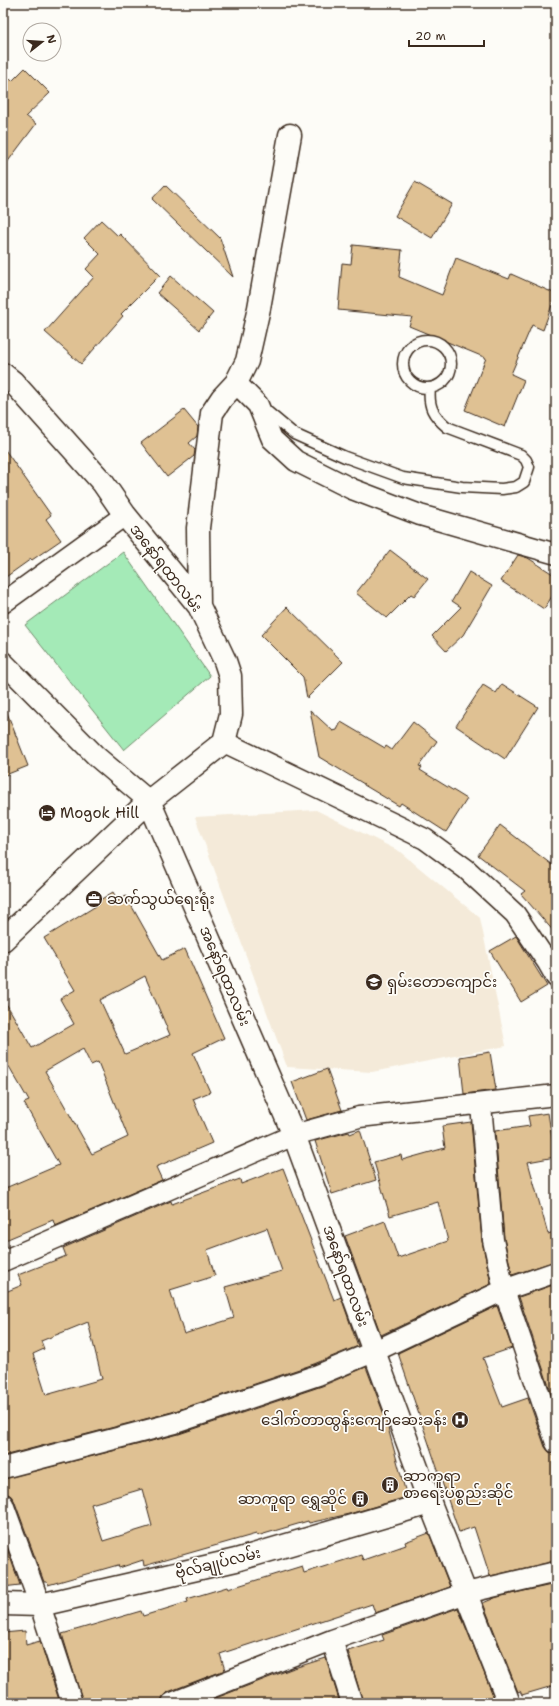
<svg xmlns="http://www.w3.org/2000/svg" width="559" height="1706" font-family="'Shantell Sans','Noto Sans Myanmar',sans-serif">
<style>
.built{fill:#f4ead9}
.green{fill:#a4eab7;stroke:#708a6a}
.building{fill:#dfc193;stroke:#3b2a1e;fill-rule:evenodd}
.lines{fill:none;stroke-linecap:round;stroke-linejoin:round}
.service-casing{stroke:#3b2a1e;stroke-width:13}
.minor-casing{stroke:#3b2a1e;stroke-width:23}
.tertiary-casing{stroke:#3b2a1e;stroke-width:25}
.secondary-casing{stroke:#3b2a1e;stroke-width:25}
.service{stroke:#fdfcf7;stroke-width:10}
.minor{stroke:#fdfcf7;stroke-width:20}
.tertiary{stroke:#fdfcf7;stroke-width:22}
.secondary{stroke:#fdfcf7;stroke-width:22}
.labels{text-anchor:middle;stroke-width:3.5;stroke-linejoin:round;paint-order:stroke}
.street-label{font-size:15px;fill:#3b2a1e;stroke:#fdfcf7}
.poi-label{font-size:15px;fill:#3b2a1e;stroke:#fdfcf7;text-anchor:start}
</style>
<rect width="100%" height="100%" fill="#fdfcf7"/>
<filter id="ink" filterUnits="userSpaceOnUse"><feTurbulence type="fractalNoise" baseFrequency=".025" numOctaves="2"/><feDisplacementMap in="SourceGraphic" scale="8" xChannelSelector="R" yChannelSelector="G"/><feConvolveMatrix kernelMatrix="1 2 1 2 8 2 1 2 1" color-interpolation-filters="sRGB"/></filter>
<g filter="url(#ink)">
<!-- built -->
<path class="built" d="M316,810L399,851L480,918L506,1046L372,1072L287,1067L195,817Z"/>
<!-- green -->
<path class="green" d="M123,552L210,676L124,750L25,625Z"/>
<!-- building -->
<path class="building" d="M25,68L50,93L26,116L36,124L3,168V72L12,81Z
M415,182L452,204L432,238L395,216Z
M165,185L220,238L233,277L152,199Z
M101,220L118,236L120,234L160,275L121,314L123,316L81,364L45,332L94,277L86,269L100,254L84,238Z
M353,245L402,250L399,277L442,295L456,258L509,279L511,274L556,294L543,330L532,325L511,374L524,380L505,427L465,410L486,358L409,326L412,317L338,310L342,263L351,264Z
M171,276L213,313L199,330L157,293Z
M184,410L198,427L197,436L189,443L195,450L194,456L167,477L141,443Z
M3,447L51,515L46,519L61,540L32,560L31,559L3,579Z
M390,550L428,579L414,596L411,594L387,618L356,593Z
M518,555L528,558L556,576V590L544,609L501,581Z
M469,572L492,586L463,635L446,651L432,636L461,607L452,601Z
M287,607L343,662L307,698L303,677L261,635Z
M502,684L538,707L505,759L456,726L483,685L496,693Z
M4,705L28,766L3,776V706Z
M310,710L333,731L337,730L341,722L385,748L386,746L392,750L413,722L437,741L419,766L422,767L420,770L467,799L446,832L401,803L399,806L364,785V784L319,757Z
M500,825L556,868V934L521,894L525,891L478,855Z
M113,892L118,901L126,896L162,960L185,949L224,1038L193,1053L210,1092L193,1099L212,1143L156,1167L162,1180L55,1226L53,1220L3,1241V1189L59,1165L24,1103L29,1101L3,1056V998L32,1048L74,1024L60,999L75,990L44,938L96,906L95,903ZM145,976L170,1035L125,1054L100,1000ZM83,1049L91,1065L98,1062L128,1137L92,1154L45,1071Z
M516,936L547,986L521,1002L490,951Z
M490,1052L496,1090L464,1094L460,1057Z
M327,1069L342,1110L306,1120L292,1082Z
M548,1113L555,1157L528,1162L548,1234L556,1231V1261L512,1275L504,1238L495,1131L530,1126L528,1116Z
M471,1122L482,1241L491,1284L381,1335L345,1236L385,1221L398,1258L448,1241L438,1202L390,1216L374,1162L401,1155L402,1160L445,1148L442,1126Z
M360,1130L376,1180L332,1194L315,1141L349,1132L350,1134Z
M283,1168L334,1300L341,1297L358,1346L314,1364L172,1412L3,1456V1293L22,1285L18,1275L66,1256L63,1248L171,1201L172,1204L240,1179L241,1184ZM267,1228L282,1271L225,1287L234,1318L184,1334L170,1290L215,1276L207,1250ZM88,1322L102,1379L46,1395L33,1354L44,1349L41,1341Z
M556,1284V1407L519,1297Z
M497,1306L512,1348L483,1358L502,1407L528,1398L545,1447L549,1452L556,1454V1561L490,1576L474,1527L459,1532L398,1353Z
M366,1367L385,1417L407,1497L349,1514L309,1523L308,1521L257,1536L256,1534L144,1566L143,1560L119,1568L118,1565L48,1585L47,1582H44L14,1500L10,1495L3,1493V1479L179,1434L322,1386ZM142,1489L152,1526L103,1541L91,1504Z
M429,1533L450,1587L375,1613L372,1604L220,1654L225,1670L168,1692L163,1696L161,1703H83L62,1634L141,1611L143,1616L188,1602L187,1599L227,1587L228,1589L302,1566L304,1573L361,1555L363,1560L406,1545L405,1542Z
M3,1537L20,1585L3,1587Z
M556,1584V1685L522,1695L520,1691L518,1692L483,1603L497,1597Z
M458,1608L495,1700L487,1703H363L348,1651L384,1640L382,1635Z
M25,1631L26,1645L40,1641L60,1703H3V1633Z
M326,1658L340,1703H203L291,1669Z"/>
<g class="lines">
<!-- service casing -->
<g class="service-casing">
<path id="service" d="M403 364a24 24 0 1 1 48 0a24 24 0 1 1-48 0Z
M263,408L294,434L345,457L403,478L462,487L502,489L516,487L524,482L529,467L526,460L521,455L447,427C433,415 428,407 430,388"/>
</g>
<!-- minor casing -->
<g class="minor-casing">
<path id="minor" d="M236,383L258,405L272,439L296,461L352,489L420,515L556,554
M3,603L125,515
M3,662L97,757L149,801
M224,742L425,839L466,869L515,914L548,963L556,977
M481,1105L493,1240L504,1290L556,1443
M3,1261L294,1135L359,1117L556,1095
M3,1468L175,1423L318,1375L373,1352L504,1290L556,1272
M3,1504L40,1605L72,1703
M332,1640L352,1703
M172,1703L332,1640L466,1593L556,1572"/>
</g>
<!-- tertiary casing -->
<g class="tertiary-casing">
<path id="tertiary" d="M3,374L13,382L103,483L125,515L199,606L225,661L230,676L231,714L224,742L149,801L294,1135L430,1503
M199,606L198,528L212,413L222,398L236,383L247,361L259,308L290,135
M3,940L149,801"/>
</g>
<!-- secondary casing -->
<g class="secondary-casing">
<path id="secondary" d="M3,1604L40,1605L236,1560L430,1503L509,1703"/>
</g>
<!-- service -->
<use href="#service" class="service"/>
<!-- minor -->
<use href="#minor" class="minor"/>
<!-- tertiary -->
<use href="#tertiary" class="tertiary"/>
<!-- secondary -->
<use href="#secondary" class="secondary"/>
</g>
</g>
<!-- icons -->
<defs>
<g id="hotel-disc" transform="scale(0.9)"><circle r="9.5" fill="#3b2a1e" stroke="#fdfcf7"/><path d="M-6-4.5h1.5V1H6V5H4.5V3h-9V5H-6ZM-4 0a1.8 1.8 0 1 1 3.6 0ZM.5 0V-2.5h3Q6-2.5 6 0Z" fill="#fff"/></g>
<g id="office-disc" transform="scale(0.9)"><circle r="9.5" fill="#3b2a1e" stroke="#fdfcf7"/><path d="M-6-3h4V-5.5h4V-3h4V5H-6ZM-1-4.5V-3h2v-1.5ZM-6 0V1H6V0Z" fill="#fff"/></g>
<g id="school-disc" transform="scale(0.9)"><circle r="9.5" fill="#3b2a1e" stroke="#fdfcf7"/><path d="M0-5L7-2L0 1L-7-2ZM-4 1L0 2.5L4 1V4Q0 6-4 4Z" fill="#fff"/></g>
<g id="hospital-disc" transform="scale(0.9)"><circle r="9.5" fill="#3b2a1e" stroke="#fdfcf7"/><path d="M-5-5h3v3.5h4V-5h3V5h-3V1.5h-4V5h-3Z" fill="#fff"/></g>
<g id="building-disc" transform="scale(0.9)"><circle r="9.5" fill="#3b2a1e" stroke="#fdfcf7"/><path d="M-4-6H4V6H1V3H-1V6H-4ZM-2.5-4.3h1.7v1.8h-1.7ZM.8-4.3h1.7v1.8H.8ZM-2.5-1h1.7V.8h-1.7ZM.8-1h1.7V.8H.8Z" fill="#fff"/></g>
</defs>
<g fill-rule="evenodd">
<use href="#hotel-disc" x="47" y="813"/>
<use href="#office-disc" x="94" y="899"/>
<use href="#school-disc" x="374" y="982"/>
<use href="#hospital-disc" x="460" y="1420"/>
<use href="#building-disc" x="390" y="1485"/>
<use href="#building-disc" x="360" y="1499"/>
</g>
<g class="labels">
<!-- street labels -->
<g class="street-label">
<text transform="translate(166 568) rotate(52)" y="5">အ‌နော်‌ရထာလမ်း</text>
<text transform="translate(225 976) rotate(67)" y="5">အ‌နော်‌ရထာလမ်း</text>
<text transform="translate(346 1276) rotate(70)" y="5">အ‌နော်‌ရထာလမ်း</text>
<text transform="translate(218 1563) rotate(-14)" y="5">ဗိုလ်‌ချုပ်‌လမ်း</text>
</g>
<!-- poi labels -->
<g class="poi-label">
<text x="60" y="818">Mogok Hill</text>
<text x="107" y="904">ဆက်သွယ်ရေးရုံး</text>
<text x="387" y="987">ရှမ်းတောကျောင်း</text>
<text x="447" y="1425" text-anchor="end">ဒေါက်တာထွန်းကျော်ဆေးခန်း</text>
<text x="403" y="1481">ဆာကူရာ<tspan x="403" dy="17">စာရေးပစ္စည်းဆိုင်</tspan></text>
<text x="347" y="1504" text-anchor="end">ဆာကူရာ ရွှေဆိုင်</text>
</g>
</g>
<!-- margin -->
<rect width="559" height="1706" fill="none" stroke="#fdfcf7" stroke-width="16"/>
<rect x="8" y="8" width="543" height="1690" fill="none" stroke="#3b2a1e" stroke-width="1.5" filter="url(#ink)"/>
<!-- north arrow -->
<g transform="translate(42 42) rotate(73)"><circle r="19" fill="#fdfcf7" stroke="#afa8a0"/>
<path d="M0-3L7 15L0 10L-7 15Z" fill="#3b2a1e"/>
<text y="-6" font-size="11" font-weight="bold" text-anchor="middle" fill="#3b2a1e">N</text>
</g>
<!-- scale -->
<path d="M409 40v6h75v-6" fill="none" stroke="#3b2a1e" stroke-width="2"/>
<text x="415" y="40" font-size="12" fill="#3b2a1e" stroke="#fdfcf7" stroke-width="3" paint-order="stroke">20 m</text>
</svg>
